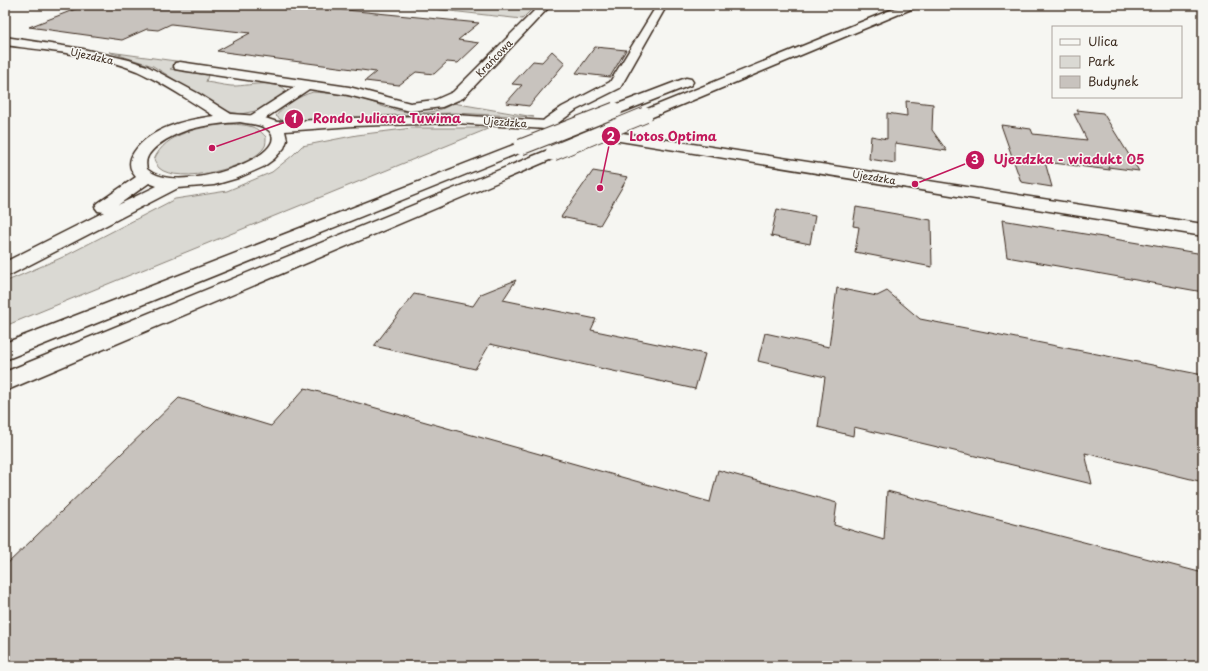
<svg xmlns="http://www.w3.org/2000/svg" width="1208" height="671" font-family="'Playpen Sans',sans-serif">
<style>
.green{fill:#dad9d3;stroke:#8a8278}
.building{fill:#c8c3be;stroke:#3b2a1e}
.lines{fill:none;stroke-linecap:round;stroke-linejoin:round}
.minor-casing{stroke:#3b2a1e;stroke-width:3}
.secondary-casing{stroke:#3b2a1e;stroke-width:3}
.motorway-casing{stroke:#3b2a1e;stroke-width:3}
.minor{fill:#f6f6f2;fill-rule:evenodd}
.secondary{fill:#f6f6f2;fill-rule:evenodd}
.motorway{fill:#f6f6f2;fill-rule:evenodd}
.motorway-bridge-casing{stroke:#3b2a1e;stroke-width:17;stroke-linecap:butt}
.motorway-bridge{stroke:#f6f6f2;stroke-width:15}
.labels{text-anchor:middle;stroke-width:3;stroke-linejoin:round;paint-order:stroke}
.far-street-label{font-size:10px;fill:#3b2a1e;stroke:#f6f6f2}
.leader{fill:none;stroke:#c2185b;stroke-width:1.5}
.callout-dot{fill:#c2185b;stroke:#f6f6f2;stroke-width:1.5}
.mark-label{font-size:12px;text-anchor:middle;font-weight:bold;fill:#fff}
.callout-label{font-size:13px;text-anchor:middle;font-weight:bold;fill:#c2185b;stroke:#f6f6f2;stroke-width:3;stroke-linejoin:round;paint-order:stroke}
</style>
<rect width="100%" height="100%" fill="#f6f6f2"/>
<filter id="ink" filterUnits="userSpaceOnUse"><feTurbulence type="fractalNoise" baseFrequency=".025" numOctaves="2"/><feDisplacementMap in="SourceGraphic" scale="8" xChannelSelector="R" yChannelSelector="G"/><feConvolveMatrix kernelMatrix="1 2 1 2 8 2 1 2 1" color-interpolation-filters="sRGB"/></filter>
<g filter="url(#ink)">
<!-- green -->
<path class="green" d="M396,5H536L522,19Z
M109,52L183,62L170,69L208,75L206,82C214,83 222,85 231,86C245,87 279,77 287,92L260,110L241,114L224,111L153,66Z
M313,92C330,93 348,95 365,100C373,102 380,106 388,108C409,114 435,116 453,103L534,117L455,113L414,114L296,123L284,122L276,116C284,105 299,96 313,92Z
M228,124C244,125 255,124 266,137C266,139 266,144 265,146C254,168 177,185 159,168C157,166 156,162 154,160C165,132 202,127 228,124Z
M412,128H490L5,326V282L63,257L175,199L227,191L272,172L293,155L302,146L357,135Z"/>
<!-- building -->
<path class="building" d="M86,5H295L479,23L458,40L479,43L458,63L447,62L434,74L416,72L399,85L365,81L376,72L217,51L250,33L171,24L158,30L147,29L122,40L29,27Z
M595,47L626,50L610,77L576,73Z
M552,51L565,63L529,106L506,103L522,85L512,84L533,61L542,62Z
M906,101L933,104L932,130L947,151L895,143V163L869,159L871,136L887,139V113L907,116Z
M1077,110L1103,113L1139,171L1108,167L1110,170L1045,162L1052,187L1021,182L1001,125L1031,129L1033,134L1087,140L1074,114H1079Z
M593,171L628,177L600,225L561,217Z
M856,207L931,220L932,267L855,252L859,227L853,226Z
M777,209L815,216L810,244L771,236Z
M1002,220L1203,254V292L1007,257Z
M516,280L503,300L596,319L591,330L705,354L695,389L490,344L475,369L374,346L414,294L473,306L481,294Z
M837,288L877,296L887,291L920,319L1203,375V482L1085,453L1092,484L854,427L853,436L818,427L825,377L758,361L765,333L829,347Z
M305,388L710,502L718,470L837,503L834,525L884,540L887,491L1203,573V666H5V566L179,398L271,426Z"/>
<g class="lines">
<!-- minor casing -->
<g class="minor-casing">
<path id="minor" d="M540,5H551L463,98L442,107L410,111L348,95L309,89L260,122L255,123L250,122L248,119L250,116L295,87L180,70L175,69L174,66L175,63L180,62L349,87L410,103L435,100L453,92Z
M657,5H667L620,88L576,110L551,128L546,129L541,128L539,125L545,119L562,107L610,82Z"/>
</g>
<!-- secondary casing -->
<g class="secondary-casing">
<path id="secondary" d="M5,37L83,49L129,60L147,66L199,94L231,114L259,116L277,122L353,118L456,115L546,121L1203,224V236L546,129L456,123L353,126L285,131L287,140L284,148L274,159L263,167L238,178L214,185L178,188L12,274L5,276V262L104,212L98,211L95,207L98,203L136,177C129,169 128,161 134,152C151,127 186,120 214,116C189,100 163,83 137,71C96,54 48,51 5,45ZM240,122C249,124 259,124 267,129C300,153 178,198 147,169C144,158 150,152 157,146C181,127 211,124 240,122ZM149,183L157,186L118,205Z"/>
</g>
<!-- motorway casing -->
<g class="motorway-casing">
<path id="motorway" d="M903,5H917L916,7L650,118L645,119L640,118L638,115L640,112Z
M686,78L691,79L693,82L691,85L620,113L615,114L610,113L608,110L610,107Z
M521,142L526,144L529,147L526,150L5,360V343Z
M553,148L559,150L561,153L559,156L5,391V372Z"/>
</g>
<!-- minor -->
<use href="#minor" class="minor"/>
<!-- secondary -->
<use href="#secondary" class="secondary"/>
<!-- motorway -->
<use href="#motorway" class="motorway"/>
<!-- motorway-bridge casing -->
<g class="motorway-bridge-casing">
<path id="motorway-bridge" d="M521,147L615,110
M553,153L645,115"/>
</g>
<!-- motorway-bridge -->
<use href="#motorway-bridge" class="motorway-bridge"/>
</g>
</g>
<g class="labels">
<!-- far-street labels -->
<g class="far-street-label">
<text transform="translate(92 56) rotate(12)" y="4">Ujezdzka</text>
<text transform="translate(494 58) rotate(-46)" y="4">Krańcowa</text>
<text transform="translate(505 122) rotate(4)" y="4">Ujezdzka</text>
<text transform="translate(874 177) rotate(9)" y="4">Ujezdzka</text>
</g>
</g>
<!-- callouts -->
<path class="leader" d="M212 148L294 119M600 188L611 136M915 184L975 160"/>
<g class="callout-dot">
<circle cx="212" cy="148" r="4"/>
<circle cx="600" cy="188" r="4"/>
<circle cx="915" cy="184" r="4"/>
<circle cx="294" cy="119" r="10"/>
<circle cx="611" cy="136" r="10"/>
<circle cx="975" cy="160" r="10"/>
</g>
<g class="mark-label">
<text x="294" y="123">1</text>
<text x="611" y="141">2</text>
<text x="975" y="164">3</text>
</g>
<g class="callout-label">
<text x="387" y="123">Rondo Juliana Tuwima</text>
<text x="673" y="141">Lotos Optima</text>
<text x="1069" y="164">Ujezdzka - wiadukt 05</text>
</g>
<!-- margin -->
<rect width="1208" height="671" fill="none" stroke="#f6f6f2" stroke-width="20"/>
<rect x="10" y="10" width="1188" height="651" fill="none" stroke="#3b2a1e" stroke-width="1.5" filter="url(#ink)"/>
<!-- legend -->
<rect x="1052" y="26" width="130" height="72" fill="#f6f6f2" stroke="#aba49d"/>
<rect x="1060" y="39" width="20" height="6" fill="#f6f6f2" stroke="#aba49d"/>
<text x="1088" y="46" font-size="12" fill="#3b2a1e">Ulica</text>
<rect x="1060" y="56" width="20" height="12" fill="#dad9d3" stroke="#aba49d"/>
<text x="1088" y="66" font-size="12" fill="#3b2a1e">Park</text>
<rect x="1060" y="76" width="20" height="12" fill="#c8c3be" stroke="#aba49d"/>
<text x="1088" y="86" font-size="12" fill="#3b2a1e">Budynek</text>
</svg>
